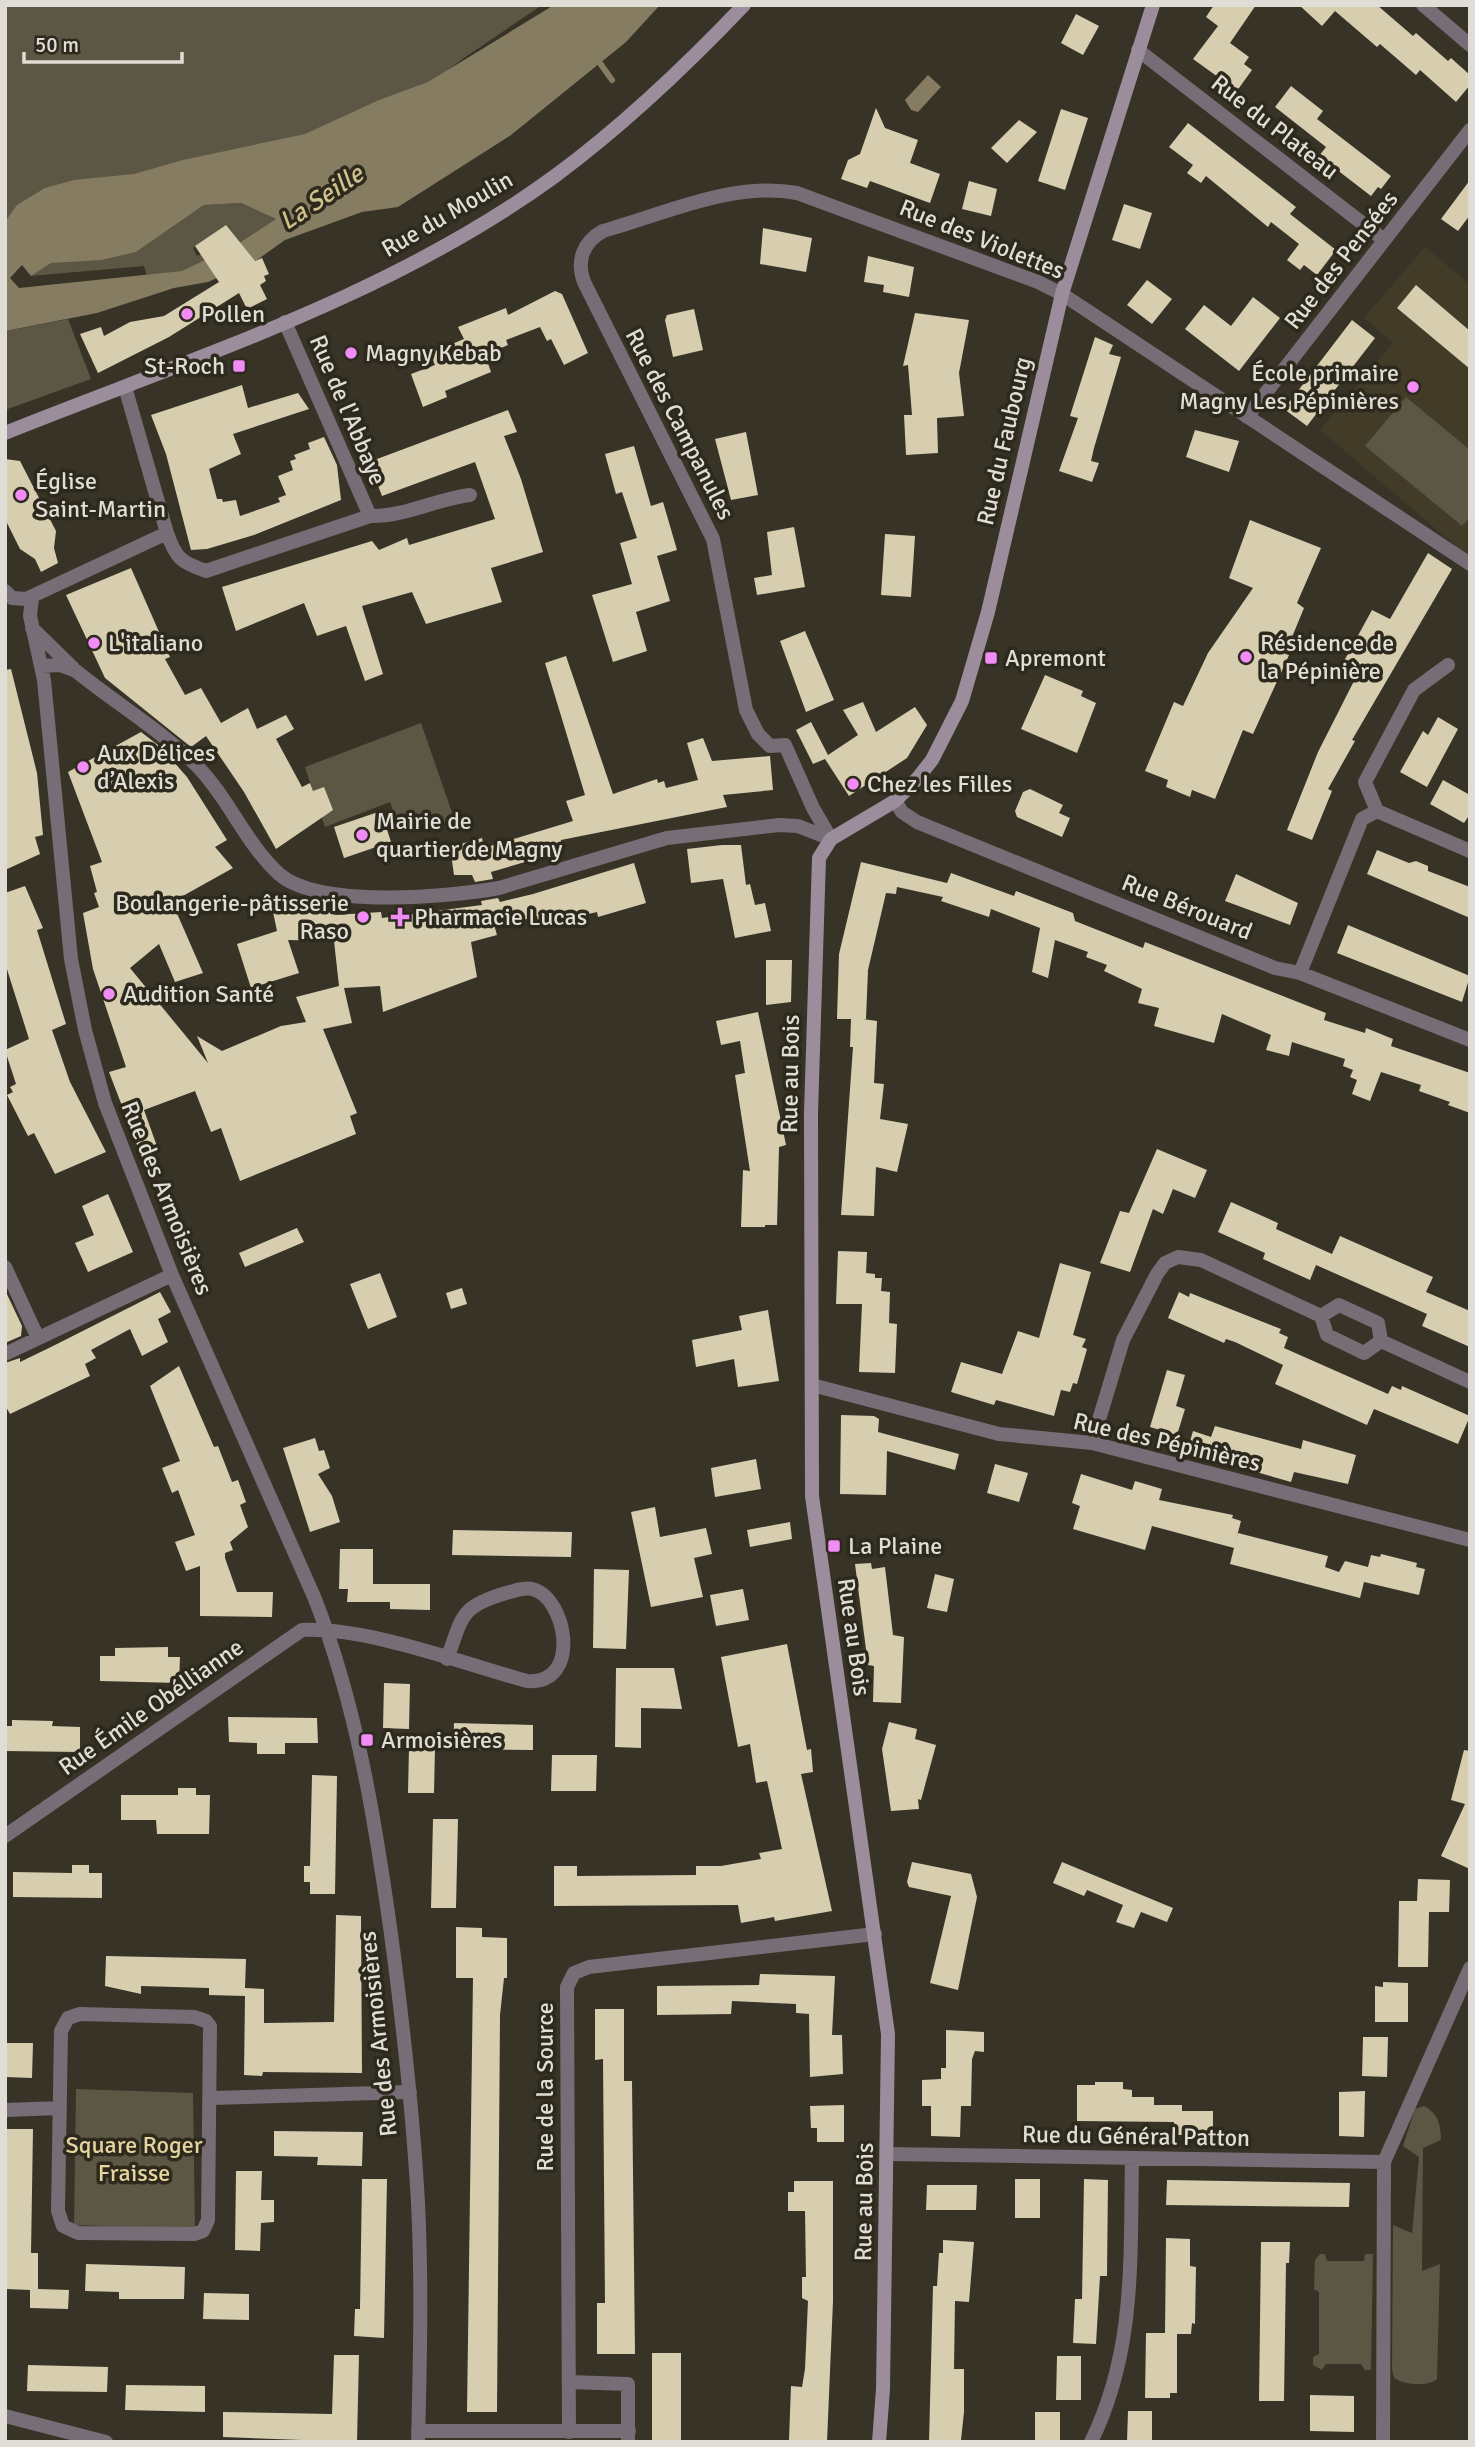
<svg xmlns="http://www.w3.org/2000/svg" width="1475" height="2447" font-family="Signika,sans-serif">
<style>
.built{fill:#413b27}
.green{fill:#5c5644}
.water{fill:#857c61;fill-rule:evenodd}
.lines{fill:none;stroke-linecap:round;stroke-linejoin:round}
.stream{stroke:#857c61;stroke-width:6}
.building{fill:#d7ceb0}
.street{stroke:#766d76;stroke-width:14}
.secondary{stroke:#9c8d9c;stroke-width:14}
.poi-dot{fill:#f18bf5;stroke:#2d291c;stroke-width:2.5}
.labels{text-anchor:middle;stroke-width:7;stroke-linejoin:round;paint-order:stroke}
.street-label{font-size:24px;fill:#dfddd5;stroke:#2d291c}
.poi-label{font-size:24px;fill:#dfddd5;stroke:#2d291c;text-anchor:start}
.park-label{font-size:24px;fill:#e5d49f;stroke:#2d291c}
.water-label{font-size:26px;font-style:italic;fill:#d0c08b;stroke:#2d291c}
</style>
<rect width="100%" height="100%" fill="#373326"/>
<!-- built -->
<path class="built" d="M1425,247L1470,285V558L1320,430L1393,343L1364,318Z"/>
<!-- green -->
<path class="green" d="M5,5H542L461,60L325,167L5,260Z
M241,203L276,219L239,243L226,225L193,248L197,256L202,254L205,260L183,271L147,276L144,266L31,276L50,263L136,252L204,205Z
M68,319L91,379L5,410V331Z
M1406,397L1470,450V517L1462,526L1365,446Z
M421,723L456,824L396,819L390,802L325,827L305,767Z
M76,2089L193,2093L195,2229L74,2225Z
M1424,2106C1438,2113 1441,2125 1441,2140L1423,2148L1422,2271L1440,2264L1437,2379C1428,2387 1404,2385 1394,2378L1392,2369L1393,2225L1412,2233L1419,2157L1403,2146L1415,2109Z
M1320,2254H1325L1327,2261H1364L1365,2254H1373L1371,2370H1365L1361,2364H1326L1322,2370L1313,2365V2357L1319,2354V2292L1314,2289L1315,2260Z"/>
<!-- water -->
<path class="water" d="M554,5H660L626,42L511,135L398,207L362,212L285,240L257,260L208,282L174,288L97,313L5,331V222L17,205L45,188L74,180L134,174L183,160L305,134L379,100L428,82ZM241,203L276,219L236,245L182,271L19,288L10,278L22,265L31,276L51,263L101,260L136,252L204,205Z
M928,75L941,87L918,112L911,110L905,100Z"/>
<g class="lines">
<!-- stream -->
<path class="stream" d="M597,59L612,80"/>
</g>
<!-- building -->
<path class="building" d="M1214,5H1256L1230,43L1249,57L1244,64L1252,70L1239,88L1231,92L1215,81L1218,77L1193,59L1218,26L1206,17Z
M1299,5H1377L1413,36L1416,33L1448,61L1451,58L1470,75V85L1456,102L1420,70L1416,75L1380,44L1377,47L1335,11L1322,26Z
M1076,14L1099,26L1083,55L1061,43Z
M1291,86L1323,111L1317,119L1391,176L1381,189L1378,187L1371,196L1319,156L1326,147L1275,107Z
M876,108L885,128L918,140L910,163L940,174L930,203L870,181L867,188L841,179L848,160L860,154Z
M1061,109L1088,118L1065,190L1038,181Z
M1019,120L1037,132L1007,163L991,148Z
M1188,123L1296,207L1290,214L1336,250L1317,275L1304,265L1300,270L1287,260L1299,244L1271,222L1268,227L1206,176L1201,183L1187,173L1193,165L1169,147Z
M1470,180V215L1458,231L1441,219Z
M969,181L997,189L991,216L962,209Z
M1124,204L1152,213L1140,249L1112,240Z
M226,225L255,261L262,258L269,274L264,276L266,281L260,285L267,299L247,309L239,293L169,337L98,373L80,334L101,327L104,336L130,322L164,316L219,282L195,246Z
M763,228L812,238L806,272L760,264Z
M868,256L914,267L909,297L883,292L884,285L864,282Z
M1147,280L1172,299L1152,324L1127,305Z
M1416,285L1470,331V369L1397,308Z
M555,291L562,294L588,353L564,365L551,339L547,341L540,327L506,340L508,345L485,355L491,372L445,391L447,397L423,407L411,374L435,365L430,353L464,339L458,327L506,308L508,315Z
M1253,297L1280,318L1239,371L1185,329L1204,305L1231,326Z
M694,309L703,350L673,357L665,320L667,315Z
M915,313L969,320L959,373L964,416L937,418L938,453L906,455L904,415H912L908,365L903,366Z
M1352,320L1375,338L1307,426L1284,409Z
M1095,337L1113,345L1109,354L1121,357L1094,448L1091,461L1099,463L1092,482L1059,471L1078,418L1070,416Z
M242,385L248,408L298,393L309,409L233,434L241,454L209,469L217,499H222L223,502L236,500L240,516L280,502L278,498L286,495L278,476L293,470L290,461L296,459L294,455L310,449L308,443L324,437L337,465L341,500L254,535L207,549L191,550L166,454L151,415Z
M508,410L517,432L504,436L521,479L543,552L491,568L502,602L426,624L412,592L362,606L383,674L365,681L346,626L317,636L304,603L236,631L222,587L372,541L379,550L407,538L409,545L495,519L475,462L382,496L369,462Z
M1195,430L1239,441L1229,472L1186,457Z
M746,432L758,495L731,500L715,439Z
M634,446L651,506L663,502L677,550L657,556L670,601L636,612L647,651L613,662L592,595L632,584L620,543L637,538L622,492L616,494L605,454Z
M5,459L20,461L56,531L54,548L58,563L41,572L35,559L20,549L5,519Z
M1250,520L1321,548L1297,603L1304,608L1285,654L1289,655L1253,734L1243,730L1215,799L1192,790L1190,797L1166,787L1168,780L1145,771L1174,702L1183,706L1208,653L1253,588L1229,578Z
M794,527L805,587L757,595L754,578L772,575L767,532Z
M885,534L915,536L911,597L881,595Z
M1428,553L1452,569L1352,740L1355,741L1328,789L1332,791L1312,840L1287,830L1318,752L1354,681L1338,672L1372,610L1390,619Z
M131,568L170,657L165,659L185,695L201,688L221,723L248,708L257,729L286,715L294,729L276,739L302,787L310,783L313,791L324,787L333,810L276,849L244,792L206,736L191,747L105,678L66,595Z
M805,631L834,700L806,712L780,641Z
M566,656L613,794L657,779L658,783L664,781L666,788L698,780L687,743L703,738L712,761L770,756L773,790L723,795L727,807L561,840L562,851L491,872L493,879L475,882L472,875H454L450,847L482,838L484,848L573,821L566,801L585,795L545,663Z
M11,669L37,773L43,835L35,837L40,854L5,870V670Z
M1045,675L1083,691L1081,696L1096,703L1077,753L1021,729Z
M863,702L876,732L915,707L927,725L907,758L849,796L825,759L813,764L796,730L811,722L828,755L858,735L843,710Z
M1438,717L1458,729L1427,787L1400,772L1423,731L1428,735Z
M141,732L175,758L172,760L187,777L227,840L215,847L233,868L172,902L203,973L175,982L159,944L130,968L208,1063L197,1036L222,1051L281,1026L306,1022L296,997L339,986L334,941L288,940L299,973L251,988L237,944L277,931L272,907L323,909L336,915L381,912L382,918L482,905L481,901L498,898L500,902L533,894L634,863L646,903L598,917L597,912L539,926L537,916L495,928L497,935L471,942L477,977L383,1012L380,986L344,988L352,1023L323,1029L357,1113L350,1116L356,1134L240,1181L221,1128L211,1132L195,1091L144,1110L159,1152L142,1158L109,1072L126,1067L93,969L83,913L99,907L94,893L97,892L90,866L102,862L68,772Z
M1443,780L1470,795V814L1464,823L1430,804Z
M1030,789L1063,805L1059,813L1070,818L1062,837L1017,817L1015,811L1023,792Z
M381,811L391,842L344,858L334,827Z
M722,845H741L746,885L750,884L755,905L765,903L771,931L735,938L723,879L691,883L687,849Z
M1377,850L1409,863L1416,861L1428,866V871L1470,887V918L1367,874Z
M861,862L947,883L951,873L1014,896L1016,891L1073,913L1075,921L1143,948L1145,942L1326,1013L1324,1020L1365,1033L1366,1028L1393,1039L1391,1046L1470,1073V1113L1448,1105L1450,1102L1419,1091L1421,1085L1381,1072L1370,1101L1352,1094L1357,1080L1350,1077L1353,1070L1343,1066L1345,1059L1292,1042L1289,1056L1266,1050L1271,1035L1222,1014L1214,1043L1154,1026L1159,1008L1138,1003L1142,989L1104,971L1107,965L1086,957L1088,952L1055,940L1048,978L1032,972L1040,928L991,909L989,917L941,901L943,897L897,887L896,894L886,893L868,970L866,1019H863L877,1021L874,1083L884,1084L880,1119L908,1124L897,1172L876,1167L874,1216L841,1215L853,1047H850L851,1019H837L839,954Z
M1236,874L1298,903L1290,925L1225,901Z
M25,886L43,928L37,930L66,1024L52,1030L70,1082L106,1152L55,1174L34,1133L28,1136L7,1095L13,1092L10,1087L16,1084L5,1050L29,1039L5,963V893Z
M1348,925L1470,976L1462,1002L1337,953Z
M766,960H792L791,1002L766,1005Z
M758,1012L786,1145L779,1147L777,1225H765V1227H741L743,1170L750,1171L735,1075L745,1073L740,1041L721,1045L716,1021Z
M1157,1149L1207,1170L1195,1198L1173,1189L1163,1214L1153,1209L1130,1272L1100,1263L1120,1211L1129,1213Z
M108,1194L133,1252L88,1272L75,1243L94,1235L82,1206Z
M1231,1202L1278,1223L1276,1229L1332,1254L1340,1236L1433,1277L1426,1292L1470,1311V1347L1422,1326L1427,1314L1316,1265L1310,1280L1263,1259L1265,1253L1218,1232Z
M297,1228L304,1242L245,1267L239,1253Z
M838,1251L867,1252L866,1273L875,1274V1278H882L881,1291L890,1292L889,1323L897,1324L895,1373L859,1372L862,1304H836Z
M1060,1263L1091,1272L1073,1335L1086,1339L1082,1347L1087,1349L1077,1384L1073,1383L1070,1392L1061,1390L1054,1416L996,1400L994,1405L951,1392L961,1362L1002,1374L1018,1331L1039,1338Z
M380,1273L397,1317L368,1329L350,1284Z
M462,1288L467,1304L451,1309L446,1293Z
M5,1290L22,1326L21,1336L5,1343Z
M160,1292L171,1312L158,1319L168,1342L142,1356L130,1329L91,1350L96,1358L85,1364L90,1376L10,1414L5,1405V1363L20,1358V1362L51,1347Z
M1179,1292L1189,1297L1190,1293L1281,1329L1279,1333L1288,1337L1284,1348L1388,1394L1392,1386L1401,1390L1402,1386L1470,1416L1458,1444L1374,1409L1367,1425L1275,1384L1283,1365L1235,1342L1226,1339L1224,1343L1168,1318Z
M768,1310L779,1381L738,1387L734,1359L696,1367L692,1340L742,1330L739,1316Z
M179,1366L214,1447L218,1446L232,1482L238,1480L246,1502L240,1505L248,1527L230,1542L233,1550L225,1553V1558L237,1592H273L272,1617L200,1616V1566L186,1571L175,1542L195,1535L178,1490L172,1493L162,1468L180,1461L150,1386Z
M1167,1370L1185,1375L1176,1406L1185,1409L1177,1435L1150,1427Z
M841,1415L874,1416L879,1419L878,1432L959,1454L955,1470L887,1451L886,1495L840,1494Z
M1215,1426L1301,1449L1303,1440L1356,1455L1348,1484L1294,1472L1291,1482L1187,1452L1193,1431L1211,1437Z
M315,1438L319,1451L324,1450L330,1468L318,1474L332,1496L340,1522L310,1532L283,1448Z
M756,1459L761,1489L715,1497L711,1468Z
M995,1464L1028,1473L1019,1502L987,1493Z
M1081,1474L1132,1490L1135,1481L1162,1489L1159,1500L1233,1515L1232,1518L1241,1521L1235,1544L1238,1533L1328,1556L1325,1567L1339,1572L1345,1561L1368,1567L1371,1555L1380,1557L1381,1554L1417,1563L1416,1567L1425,1569L1419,1595L1364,1582L1360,1598L1230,1564L1234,1548L1152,1526L1145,1550L1073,1529L1080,1506L1072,1503Z
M655,1507L660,1537L706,1528L712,1554L694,1558L703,1597L651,1607L631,1512Z
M790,1522L792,1539L750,1547L747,1530Z
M453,1530L572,1532L571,1557L452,1555Z
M340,1549H373V1584H430V1610L390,1609V1602H347L348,1589H339Z
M871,1563L872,1569L885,1567L893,1635L904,1637L901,1703L873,1702L874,1666L868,1665L855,1564Z
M594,1569L629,1570L626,1649L593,1648Z
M935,1574L954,1579L947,1612L927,1608Z
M743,1589L749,1620L716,1626L710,1595Z
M787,1644L807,1750L811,1749L813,1772L801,1774L832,1911L775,1921L774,1917L741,1923L738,1905L554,1906V1866H577V1876L696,1875V1866H721L761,1859L759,1853L782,1849L767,1781L756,1783L750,1744L738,1747L721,1657Z
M168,1647V1657H180L179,1683L100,1681V1656H115V1648Z
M616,1668H674L682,1709L641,1708V1748L615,1747Z
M384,1683L410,1684L409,1729L383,1728Z
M228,1717L317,1718L318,1743H285V1754H257V1743L229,1742Z
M12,1720L53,1721L52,1726L80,1727V1752L5,1751V1726H12Z
M889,1722L917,1729L915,1739L936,1745L921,1800L918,1799L919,1809L891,1811L882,1749Z
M454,1723L533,1725V1750L453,1749Z
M409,1747L435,1748L434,1793H408Z
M1464,1750L1470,1751V1869L1441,1856L1465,1804L1451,1800Z
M552,1755H597L596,1791H551Z
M312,1775L337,1776L335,1894H310V1882H304V1866H310Z
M178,1788H196V1795H210L209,1834H157L156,1820H121V1795H178Z
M433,1819H458L456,1908H431Z
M912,1862L971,1874L977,1897L958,1990L930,1983L951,1896L909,1887L907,1882Z
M1062,1862L1173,1908L1167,1922L1141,1912L1134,1928L1116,1922L1123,1905L1087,1890L1084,1896L1053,1883Z
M72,1865H89V1873H102V1898L13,1897V1872L72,1873Z
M1418,1879L1450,1880L1449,1912H1429L1428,1967H1398L1399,1901H1417Z
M336,1915L361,1916L362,2073L263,2072L262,2076L244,2075L245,1996L209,1995V1988L141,1986V1994L105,1986L106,1956L246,1959L245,1988L264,1989V2023L334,2022Z
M456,1927L482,1928V1937L507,1938V1978H504L500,2015L497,2412H467L473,1978H456Z
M760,1974L835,1976L832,2035H842L843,2074L810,2077L809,2014L796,2013V2004L732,2001L731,2014L657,2015V1986L759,1985Z
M1383,1982L1408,1983V2022H1375V1986L1383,1987Z
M595,2009H624V2081H632L635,2354H597V2303H605L603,2059L595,2060Z
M946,2030L984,2032V2052L975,2051L972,2059L971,2106H961L960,2137L931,2136V2106H922V2080L941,2079V2068H946Z
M1363,2037H1388L1387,2077L1362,2076Z
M5,2043H33L32,2078L5,2077Z
M1095,2082H1123V2089L1132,2090V2097H1154V2105H1182V2111H1213V2135H1174V2122L1077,2121V2085H1095Z
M1365,2091L1364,2137L1339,2136V2092Z
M844,2105V2142H817V2128H811L810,2106Z
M5,2129H33L31,2253H38V2289L69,2290L68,2309L30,2308V2290L5,2289Z
M274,2131L363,2132L362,2166L317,2165L318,2157L274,2156Z
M236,2171H262L261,2200H274V2222L261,2223L260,2251L235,2250Z
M362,2179H387L384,2338L354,2336L355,2309H360Z
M1015,2179H1040V2218H1015Z
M1084,2179L1108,2180L1107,2276H1100L1096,2344L1073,2343L1075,2299H1082Z
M1167,2180L1350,2183L1349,2207L1166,2205Z
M794,2181H833V2301L827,2442L789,2440L791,2386L802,2387L805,2369L808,2301L802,2298V2277H806L805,2211H788V2192H794Z
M927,2185H977L976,2210H926Z
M1166,2238L1190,2239V2266L1196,2267L1195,2324L1192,2323L1191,2334H1177V2393H1170V2398H1145L1146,2333H1165Z
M943,2240L974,2242L969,2302L955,2301L954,2369H964V2412L961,2440L929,2442L933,2286H937L939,2253H943Z
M1261,2242H1290L1289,2263H1286L1284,2401H1259Z
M86,2264L185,2267L184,2299H119V2292L85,2291Z
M204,2293L249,2294V2320L203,2319Z
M652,2353H681V2442H652Z
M334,2355H359L357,2442L223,2437V2412L332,2414Z
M1057,2356H1081V2400H1056Z
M28,2365L108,2367L107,2392L27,2391Z
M126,2385L205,2386V2412L125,2410Z
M1310,2395L1354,2396V2432L1310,2431Z
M1128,2411H1152V2442H1127Z
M1035,2412H1060V2442H1035Z"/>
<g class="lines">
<!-- street -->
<path class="street" d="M1423,5L1470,45
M1138,50L1384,240
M125,387L167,533C176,558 180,562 206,571L370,516L285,322
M1247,417L1470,130
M370,516C404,517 436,499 470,495
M5,591L12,598L26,599L167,533
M32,597L30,616L44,680L71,959L85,1030L105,1103L172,1275L315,1599C357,1707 375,1820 391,1934C403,2024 413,2113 418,2203C422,2282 420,2363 418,2442
M32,628L73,668
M42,666L60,665L76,671C114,702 166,734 198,767C229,799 246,844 279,874C319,909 449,897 499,888L667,838L779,825L798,826L831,839
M895,801L902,812L917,822L1275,968L1300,973L1470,1040
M1377,811L1470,851
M831,839L813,808L785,745L770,746L758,734L746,710L713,539L584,282C576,261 583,242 603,231C664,214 733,181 797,193L1038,282L1062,294L1470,564
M1300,973L1362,819L1377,811L1365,782L1414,690L1448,665
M5,1267L38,1338
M1339,1305L1378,1323L1381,1341L1364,1353L1327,1335L1321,1316Z
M1381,1341L1470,1382
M5,1354L172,1275
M812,1385L999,1434L1092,1443L1470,1540
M1092,1443L1123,1340L1157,1274L1165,1263L1178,1257L1201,1260L1321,1316
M5,1836L302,1630C368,1627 461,1663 527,1681C583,1685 566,1596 532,1589C524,1587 515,1591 506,1593C459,1607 463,1616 447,1659
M80,2014L194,2017L206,2021L210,2026L208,2220L203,2231L194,2234L78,2233L63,2226L58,2211L61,2031L68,2018Z
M211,2098L410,2092
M5,2110L60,2108
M888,2154L1384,2162
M570,2382L628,2384V2442
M5,2416L106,2442
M418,2431H629
M569,2432L567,1987L574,1973L589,1967L875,1934
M1091,2442C1136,2350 1130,2259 1132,2159
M1383,2442L1384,2162L1470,1968"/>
<!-- secondary -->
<path class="secondary" d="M5,433C192,358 391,296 555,176C624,125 685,67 744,5
M879,2442L883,2389L888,2034L812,1496L811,1113L819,858L831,839L895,801L917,779L932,760L962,701L988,612L1062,294L1153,5"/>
</g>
<!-- markers -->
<g class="poi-dot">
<circle cx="187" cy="314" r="7"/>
<circle cx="351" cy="353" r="7"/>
<rect x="232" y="359" width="14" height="14" rx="3.5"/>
<circle cx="1413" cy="387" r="7"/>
<circle cx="21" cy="495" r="7"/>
<circle cx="94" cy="643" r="7"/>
<circle cx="1246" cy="657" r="7"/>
<rect x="984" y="651" width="14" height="14" rx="3.5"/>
<circle cx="83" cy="767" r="7"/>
<circle cx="853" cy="784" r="7"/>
<circle cx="362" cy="835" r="7"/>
<circle cx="363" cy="917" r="7"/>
<path d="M396.5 906.5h7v7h7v7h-7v7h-7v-7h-7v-7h7z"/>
<circle cx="109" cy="994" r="7"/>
<rect x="827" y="1539" width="14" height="14" rx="3.5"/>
<rect x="360" y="1733" width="14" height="14" rx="3.5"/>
</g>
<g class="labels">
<!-- street labels -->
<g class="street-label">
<text transform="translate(1275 127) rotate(38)" y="8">Rue du Plateau</text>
<text transform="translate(447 214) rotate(-30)" y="8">Rue du Moulin</text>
<text transform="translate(982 239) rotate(22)" y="8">Rue des Violettes</text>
<text transform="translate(1341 260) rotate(-52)" y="8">Rue des Pensées</text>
<text transform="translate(348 410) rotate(67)" y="8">Rue de l'Abbaye</text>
<text transform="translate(680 424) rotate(63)" y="8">Rue des Campanules</text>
<text transform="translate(1004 441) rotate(-77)" y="8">Rue du Faubourg</text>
<text transform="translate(1187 907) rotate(22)" y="8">Rue Bérouard</text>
<text transform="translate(790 1074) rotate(-89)" y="8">Rue au Bois</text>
<text transform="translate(167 1198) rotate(68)" y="8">Rue des Armoisières</text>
<text transform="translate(1167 1442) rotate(13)" y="8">Rue des Pépinières</text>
<text transform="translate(854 1637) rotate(82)" y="8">Rue au Bois</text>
<text transform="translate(151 1707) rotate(-35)" y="8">Rue Émile Obéllianne</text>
<text transform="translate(378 2034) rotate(-96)" y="8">Rue des Armoisières</text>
<text transform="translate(545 2087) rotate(-90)" y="8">Rue de la Source</text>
<text transform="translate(1136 2136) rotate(1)" y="8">Rue du Général Patton</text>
<text transform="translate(864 2202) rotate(-89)" y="8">Rue au Bois</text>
</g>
<!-- poi labels -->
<g class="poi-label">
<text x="201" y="322">Pollen</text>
<text x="365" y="361">Magny Kebab</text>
<text x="225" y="374" text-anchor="end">St-Roch</text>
<text x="1399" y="381" text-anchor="end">École primaire<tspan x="1399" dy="28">Magny Les Pépinières</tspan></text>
<text x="35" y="489">Église<tspan x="35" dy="28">Saint-Martin</tspan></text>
<text x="108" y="651">L'italiano</text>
<text x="1260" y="651">Résidence de<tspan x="1260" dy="28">la Pépinière</tspan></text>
<text x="1005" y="666">Apremont</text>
<text x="97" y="761">Aux Délices<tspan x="97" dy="28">d’Alexis</tspan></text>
<text x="867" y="792">Chez les Filles</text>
<text x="376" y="829">Mairie de<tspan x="376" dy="28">quartier de Magny</tspan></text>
<text x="349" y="911" text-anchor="end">Boulangerie-pâtisserie<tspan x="349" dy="28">Raso</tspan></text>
<text x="414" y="925">Pharmacie Lucas</text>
<text x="123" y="1002">Audition Santé</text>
<text x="848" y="1554">La Plaine</text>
<text x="381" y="1748">Armoisières</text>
</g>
<!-- park labels -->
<g class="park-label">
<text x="134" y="2153">Square Roger<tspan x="134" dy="28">Fraisse</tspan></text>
</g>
<!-- water labels -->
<g class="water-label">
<text transform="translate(321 197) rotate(-34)" y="9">La Seille</text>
</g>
</g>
<!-- border -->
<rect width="1475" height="2447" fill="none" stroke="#dfddd5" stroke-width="14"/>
<!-- scale -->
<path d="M24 52v10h158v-10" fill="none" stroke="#dfddd5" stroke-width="3.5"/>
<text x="35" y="52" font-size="21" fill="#dfddd5" stroke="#2d291c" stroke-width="5" paint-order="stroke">50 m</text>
</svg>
